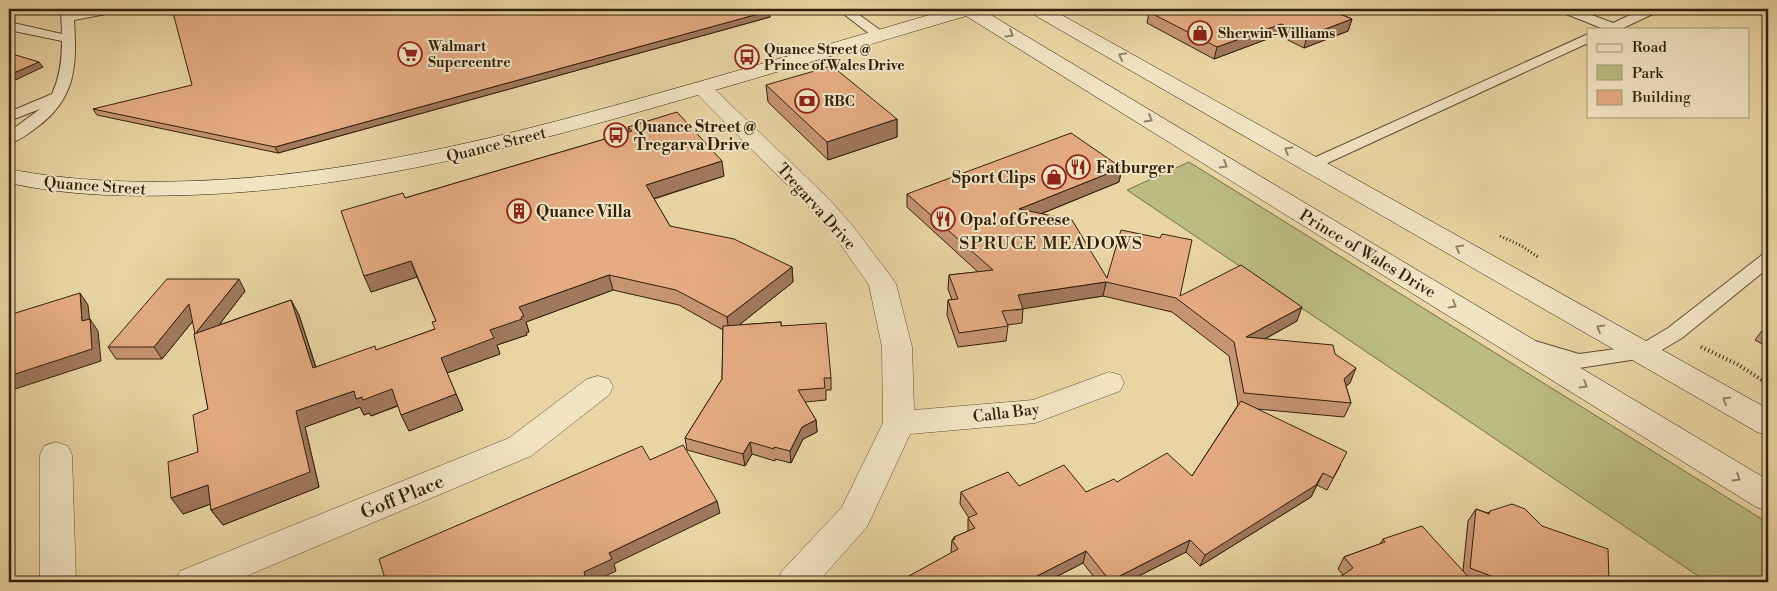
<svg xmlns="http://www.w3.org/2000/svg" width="1777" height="591" font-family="'Libre Bodoni',serif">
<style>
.green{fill:#bbbc82;stroke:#776e46}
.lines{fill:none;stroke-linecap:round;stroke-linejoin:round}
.lane-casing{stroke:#604d31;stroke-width:2}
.street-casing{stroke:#604d31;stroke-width:1}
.secondary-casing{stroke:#33200b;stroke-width:1}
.path-far1{stroke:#33200b;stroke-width:3;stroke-dasharray:1 2.5;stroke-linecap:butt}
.path{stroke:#33200b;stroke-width:4;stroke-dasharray:1 3;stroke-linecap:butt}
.lane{fill:#f1e4c3;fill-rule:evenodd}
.street{fill:#f1e4c3;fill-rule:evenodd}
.secondary{fill:#f1e4c3;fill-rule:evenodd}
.wall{fill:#c59471;stroke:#33200b}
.shaded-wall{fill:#a0785c;stroke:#33200b}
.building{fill:#e5ac83;stroke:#33200b}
.oneway{stroke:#928267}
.labels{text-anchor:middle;stroke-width:4;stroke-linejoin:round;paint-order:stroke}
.far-poi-label{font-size:14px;font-weight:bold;fill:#33200b;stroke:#f1e4c3;text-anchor:start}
.poi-label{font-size:16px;font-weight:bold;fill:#33200b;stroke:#f1e4c3;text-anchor:start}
.street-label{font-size:16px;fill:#33200b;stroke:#f1e4c3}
.neighbourhood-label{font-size:18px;letter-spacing:1px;fill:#33200b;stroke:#f1e4c3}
.near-street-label{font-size:19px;fill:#33200b;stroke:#f1e4c3}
</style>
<rect width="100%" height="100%" fill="#e9d5a3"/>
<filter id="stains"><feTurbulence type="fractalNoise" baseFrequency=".004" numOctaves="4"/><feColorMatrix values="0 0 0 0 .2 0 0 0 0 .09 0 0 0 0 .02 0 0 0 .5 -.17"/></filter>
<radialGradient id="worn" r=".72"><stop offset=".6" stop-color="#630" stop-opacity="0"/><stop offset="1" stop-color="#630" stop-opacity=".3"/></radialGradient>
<!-- green -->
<path class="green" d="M1189,162L1768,523V582H1707L1127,190Z"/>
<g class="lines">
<!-- lane casing -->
<g class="lane-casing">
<path id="lane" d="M61,9H73L74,13L95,9H119L117,12L74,20C77,66 76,99 36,128C28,134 18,141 9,144V132L40,109L9,121V112L52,94C60,77 62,60 62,41L9,30V22L62,34Z
M837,9H851L887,35L885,38H875Z
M1559,9H1576L1613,23L1643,9H1659L1657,12L1621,29H1604L1561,12Z
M1588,34V43L1319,167H1307L1305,164L1307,161Z
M1768,253V268L1682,338L1650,357L1579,368L1528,353L1525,348L1528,343L1535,341L1579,354L1638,346L1668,328L1762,255Z"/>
</g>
<!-- street casing -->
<g class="street-casing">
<path id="street" d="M702,82L709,84L828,198L852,225L892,278L896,284L912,347L914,410L1033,400L1109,372L1120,375L1124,383L1120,391L1035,423L910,434L867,527L818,582H777L782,571L842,507L883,423L882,347L869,285L834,235L810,208L695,92L692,88L695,84Z
M598,376L609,379L613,387L609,395L531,456L232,582H175L180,571L509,438L587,379Z
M56,442L68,446L72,455L76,582H40V455L44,446Z"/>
</g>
<!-- secondary casing -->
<g class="secondary-casing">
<path id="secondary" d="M950,9H981L1768,480V511L1756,507L966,16C860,47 755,79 649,109C499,152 347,190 190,195C129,197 69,196 9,183V169C70,181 130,183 192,181C345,176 492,140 638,99C742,70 846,39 950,9Z
M1029,9H1051L1768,409V436L1757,432L1031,13Z"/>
</g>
<!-- path-far1 -->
<path class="path-far1" d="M1500,236L1522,246L1538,257"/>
<!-- path -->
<path class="path" d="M1701,347L1737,364L1768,384"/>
<!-- lane -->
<use href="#lane" class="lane"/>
<!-- street -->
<use href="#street" class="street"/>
<!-- secondary -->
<use href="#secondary" class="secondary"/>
</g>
<!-- wall -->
<path class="wall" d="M1159,9H1361L1343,15L1352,19L1348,31L1304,48L1278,35L1214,59L1147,23L1149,12Z
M769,11L770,17L278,153L97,115L93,109Z
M766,85L897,119V137L828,160L768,102Z
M628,127L724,176L654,199L670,226L792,267L793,282L739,325L781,322V326L831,378V390H826V400L805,402L816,420L817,432L803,439L791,463L775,459V461L752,454L745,466L687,450L685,438L722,379L723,330L679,305L613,290L526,322L529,332L526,333L527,335L497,345L500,354L447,373L463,410L409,431L398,406L371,416L369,413L364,415L360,407L305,427L319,487L223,525L211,510V504L183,514L208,409L193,321L162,359H116L108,347L245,291L219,325L291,300L299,315L316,367L377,350L435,329L436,321L417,277L371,292L405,198L629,132Z
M1122,168L1119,182L1041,214L1107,278L1180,296L1297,321L1265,339L1335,354L1350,383L1346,386L1351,403L1344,417L1257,409L1341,464L1327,490L1317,485L1311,497L1200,566L1186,552L1127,582H1098L1083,563L1046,582H898L952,553L951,552L952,540L953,539L954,537L968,531V518H969L960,504L961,492L1019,486L1086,492L1117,482L1192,476L1238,405L1229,356L1172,312L1103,296L1023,308L1022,323L1007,325L1008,326L1006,341L958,347L947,315L948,300H952L948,289L949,275L978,272L907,207V194Z
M1768,323V347L1755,340Z
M1476,509L1488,513L1490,511L1542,526L1609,582H1333L1343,575L1338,569L1344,557L1380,544L1383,539L1463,571L1468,521Z"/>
<!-- shaded-wall -->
<path class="shaded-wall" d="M1333,9H1361L1327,21L1330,10Z
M769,11L770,17L278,153L275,147Z
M1352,19L1348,31L1304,48L1307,36Z
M1281,24L1278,35L1214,59L1217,47Z
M39,62L43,67L9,83V75Z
M897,119V137L828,160L827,142Z
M722,161L724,176L649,200L646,185Z
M1122,168L1119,182L1018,223L1019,209Z
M411,261L417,277L371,292L364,276Z
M792,267L793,282L729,333L727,317Z
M609,275L613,290L526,322L529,332L526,333L527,335L497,345L500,354L447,373L441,358L490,330L521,317L519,307Z
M239,279L245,291L203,346L195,334Z
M1106,282L1103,296L1016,310L1018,295Z
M80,293L88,305L90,323V319L98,331L101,361L9,391V376L82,321Z
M291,300L299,315L321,384L313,368Z
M189,304L197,316L162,359L154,347Z
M1302,307L1297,321L1241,352L1246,337Z
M1356,368L1350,383L1338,393L1344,379Z
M392,389L399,405L371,416L369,413L364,415L360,407L305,427L319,487L223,525L211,510L296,411L354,391Z
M456,394L463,410L409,431L401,415Z
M816,420L817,432L803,439L791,463L790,451L802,427Z
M750,442L752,454L745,466L743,454Z
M1323,473L1311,497L1200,566L1205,555Z
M208,485L219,501L183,514L171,498Z
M717,501L720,513L614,564L616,571L592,582H571L609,553Z
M1190,540L1186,552L1127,582H1109L1110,581Z
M1086,551L1083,563L1046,582H1029V580Z"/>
<!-- building -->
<path class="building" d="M172,9H766L769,11L275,147L93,109L192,85Z
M1159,9H1333L1330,10L1352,19L1307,36L1281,24L1217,47L1149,12Z
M9,53L39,62L9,75Z
M832,66L897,119L827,142L766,85Z
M677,112L722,161L646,185L670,226L734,239L792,267L727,317L676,290L609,275L519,307L524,316L521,317L522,319L490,330L494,338L441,358L456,394L401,415L392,389L363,400L362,397L356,399L354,391L296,411L310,472L211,510L208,485L171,498L168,462L198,452L193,415L208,409L194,334L291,300L313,368L375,346L376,350L435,329L432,322L436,321L411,261L364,276L341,211L403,193L405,198L632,131L628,127Z
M1071,133L1122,168L1019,209L1072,220L1107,278L1121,230L1160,238L1162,234L1192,240L1180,296L1241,265L1302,307L1246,337L1333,345L1335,354L1356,368L1344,379L1351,403L1244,393L1234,342L1176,298L1106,282L1018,295L1023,309L1002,311L1008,326L959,333L948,300L958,299L949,275L993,270L907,194Z
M167,279H239L195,334L189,304L154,347H108Z
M80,293L82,321L90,319L92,349L9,376V315Z
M781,322V326L826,323L831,378H824L825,388L798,390L816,420L802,427L790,451L774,447V449L750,442L743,454L685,438L722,379L723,326Z
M1241,401L1347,452L1333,478L1323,473L1316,485L1205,555L1190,540L1110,581L1086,551L1029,580L1031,582H898L958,549L952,540L955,539L954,537L975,528L968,518L977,514L961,492L1008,472L1019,486L1064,465L1086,492L1114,479L1117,482L1167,453L1192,476Z
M683,445L717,501L609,553L612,559L584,572L585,576L571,582H386L379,559L642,446L650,460Z
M1512,504L1525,509L1542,526L1608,549L1609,582H1507L1470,568L1476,509L1489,514L1490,511Z
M1422,526L1473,582H1333L1353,568L1344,557L1385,542L1383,539Z"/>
<!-- one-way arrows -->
<defs><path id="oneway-chevron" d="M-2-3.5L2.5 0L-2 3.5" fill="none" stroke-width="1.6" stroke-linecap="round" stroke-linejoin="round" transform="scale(1.25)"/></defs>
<g class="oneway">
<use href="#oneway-chevron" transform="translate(1010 34) rotate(31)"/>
<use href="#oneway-chevron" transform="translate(1122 56) rotate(-151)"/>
<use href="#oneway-chevron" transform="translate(1149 119) rotate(31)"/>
<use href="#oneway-chevron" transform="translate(1288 150) rotate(-150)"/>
<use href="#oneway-chevron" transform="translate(1224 165) rotate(31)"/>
<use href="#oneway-chevron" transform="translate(1459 248) rotate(-150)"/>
<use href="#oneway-chevron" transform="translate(1453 305) rotate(31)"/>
<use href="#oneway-chevron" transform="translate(1600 328) rotate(-150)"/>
<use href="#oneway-chevron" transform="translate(1584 385) rotate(31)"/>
<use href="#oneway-chevron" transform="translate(1726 400) rotate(-150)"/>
<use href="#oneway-chevron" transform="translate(1737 478) rotate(31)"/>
</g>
<!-- icons -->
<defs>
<g id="shop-ring" transform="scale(1.25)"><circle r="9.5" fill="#f1e4c3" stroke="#8f2418" stroke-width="1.5"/><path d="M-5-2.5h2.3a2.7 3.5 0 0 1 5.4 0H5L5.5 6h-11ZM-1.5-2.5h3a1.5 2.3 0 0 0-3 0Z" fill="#8f2418"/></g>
<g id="supermarket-ring" transform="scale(1.25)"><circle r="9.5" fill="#f1e4c3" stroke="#8f2418" stroke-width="1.5"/><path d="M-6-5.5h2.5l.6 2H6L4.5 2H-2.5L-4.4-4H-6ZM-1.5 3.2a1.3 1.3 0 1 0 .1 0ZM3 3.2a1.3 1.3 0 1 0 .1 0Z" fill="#8f2418"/></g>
<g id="bus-ring" transform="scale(1.25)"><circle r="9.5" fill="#f1e4c3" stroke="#8f2418" stroke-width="1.5"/><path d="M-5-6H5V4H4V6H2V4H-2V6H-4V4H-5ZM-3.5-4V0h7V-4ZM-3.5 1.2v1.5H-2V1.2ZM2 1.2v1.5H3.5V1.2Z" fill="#8f2418"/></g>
<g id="bank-ring" transform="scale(1.25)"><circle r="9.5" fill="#f1e4c3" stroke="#8f2418" stroke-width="1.5"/><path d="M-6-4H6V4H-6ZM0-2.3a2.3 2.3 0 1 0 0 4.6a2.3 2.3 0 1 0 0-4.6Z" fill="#8f2418"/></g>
<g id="restaurant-ring" transform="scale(1.25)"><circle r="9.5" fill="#f1e4c3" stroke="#8f2418" stroke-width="1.5"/><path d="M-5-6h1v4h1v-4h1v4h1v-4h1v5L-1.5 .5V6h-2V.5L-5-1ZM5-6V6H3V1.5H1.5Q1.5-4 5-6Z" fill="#8f2418"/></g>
<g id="building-ring" transform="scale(1.25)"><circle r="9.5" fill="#f1e4c3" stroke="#8f2418" stroke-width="1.5"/><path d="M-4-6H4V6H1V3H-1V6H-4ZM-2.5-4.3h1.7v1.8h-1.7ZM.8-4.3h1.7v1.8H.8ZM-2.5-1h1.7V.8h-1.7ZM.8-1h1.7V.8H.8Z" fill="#8f2418"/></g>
</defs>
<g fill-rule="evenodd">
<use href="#shop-ring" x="1200" y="33"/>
<use href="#supermarket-ring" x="410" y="54"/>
<use href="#bus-ring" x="747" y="57"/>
<use href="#bank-ring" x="807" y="101"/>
<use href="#bus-ring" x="616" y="135"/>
<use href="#restaurant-ring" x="1078" y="167"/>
<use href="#shop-ring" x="1054" y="177"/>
<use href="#building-ring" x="519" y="211"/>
<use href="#restaurant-ring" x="943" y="219"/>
</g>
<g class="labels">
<!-- far-poi labels -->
<g class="far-poi-label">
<text x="1218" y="38">Sherwin-Williams</text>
<text x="428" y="51">Walmart<tspan x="428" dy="16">Supercentre</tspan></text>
<text x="764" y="54">Quance Street @<tspan x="764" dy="16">Prince of Wales Drive</tspan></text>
<text x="824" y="106">RBC</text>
</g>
<!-- poi labels -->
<g class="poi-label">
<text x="634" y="132">Quance Street @<tspan x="634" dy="18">Tregarva Drive</tspan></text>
<text x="1096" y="173">Fatburger</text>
<text x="1036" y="183" text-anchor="end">Sport Clips</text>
<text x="536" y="217">Quance Villa</text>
<text x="960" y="225">Opa! of Greese</text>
</g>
<!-- street labels -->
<g class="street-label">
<text transform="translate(496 144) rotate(-14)" y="6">Quance Street</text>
<text transform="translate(95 185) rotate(4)" y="6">Quance Street</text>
<text transform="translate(817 206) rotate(48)" y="6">Tregarva Drive</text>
<text transform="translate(1368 253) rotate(31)" y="6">Prince of Wales Drive</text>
<text transform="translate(1006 412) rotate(-7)" y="6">Calla Bay</text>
</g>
<!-- neighbourhood labels -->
<g class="neighbourhood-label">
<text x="1051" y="249">SPRUCE MEADOWS</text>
</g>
<!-- near-street labels -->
<g class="near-street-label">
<text transform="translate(402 496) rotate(-22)" y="7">Goff Place</text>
</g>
</g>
<!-- margin -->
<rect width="1777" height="591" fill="none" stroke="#e9d5a3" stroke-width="30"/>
<rect x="10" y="10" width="1757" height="571" fill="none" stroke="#33200b" stroke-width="2.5"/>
<rect x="15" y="15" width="1747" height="561" fill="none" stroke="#33200b"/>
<!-- legend -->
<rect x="1587" y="28" width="162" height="90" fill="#f1e4c3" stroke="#a59679"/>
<rect x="1597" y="44" width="25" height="8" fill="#f1e4c3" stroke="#a59679"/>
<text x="1632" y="52" font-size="15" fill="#33200b">Road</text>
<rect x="1597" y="65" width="25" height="15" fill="#bbbc82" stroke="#a59679"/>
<text x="1632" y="78" font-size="15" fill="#33200b">Park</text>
<rect x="1597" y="90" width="25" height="15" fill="#e5ac83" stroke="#a59679"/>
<text x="1632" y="102" font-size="15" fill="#33200b">Building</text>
<rect width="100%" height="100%" filter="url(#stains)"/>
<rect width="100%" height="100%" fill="url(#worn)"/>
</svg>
